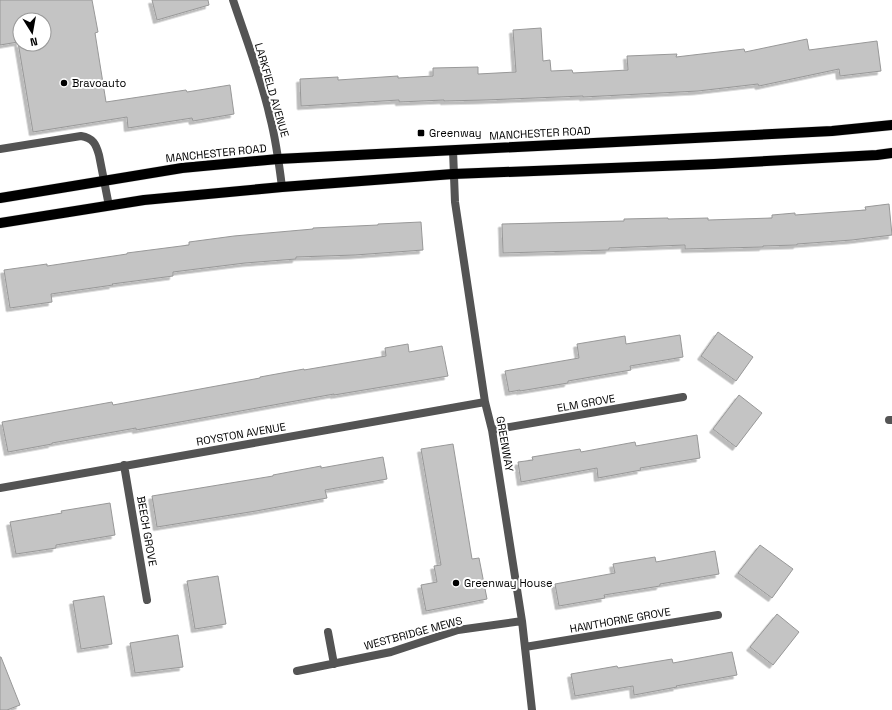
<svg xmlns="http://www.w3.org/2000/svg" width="892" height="710" font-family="'Space Grotesk',sans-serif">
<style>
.building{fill:#c4c4c4;stroke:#989898;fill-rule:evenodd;filter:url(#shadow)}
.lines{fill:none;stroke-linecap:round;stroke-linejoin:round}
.primary-casing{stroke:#dbdbdb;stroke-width:11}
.service{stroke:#545454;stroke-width:8}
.minor{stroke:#545454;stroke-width:8}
.primary{stroke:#000;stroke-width:10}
.poi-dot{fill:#000;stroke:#fff;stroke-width:1.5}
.labels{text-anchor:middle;stroke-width:4;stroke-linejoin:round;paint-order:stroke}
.poi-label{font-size:11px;fill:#000;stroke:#fff;text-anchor:start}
.street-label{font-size:11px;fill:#000;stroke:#fff}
</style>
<defs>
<filter id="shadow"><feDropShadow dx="-3.5" dy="3.5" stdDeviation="0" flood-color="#0004"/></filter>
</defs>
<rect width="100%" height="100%" fill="#fff"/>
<!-- building -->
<path class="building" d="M0,0H92L98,32L95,33L106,102L186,90L187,92L230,85L234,114L193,121L192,118L128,128L127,117L33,132L18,42L0,45ZM20,20H44V44H20Z
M152,0H208L209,5L157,20Z
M541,28L543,61L550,60L551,71L572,70L573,73L628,70L627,56L677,54L676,57L744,49L745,52L807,39L809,50L877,41L881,71L840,76L839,69L759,86L758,84L698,91L583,97V96L485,100L444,101V100L399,102V100L301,106L300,79L338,77V80L398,76V78L433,76V68L478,67V74L516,72L513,30Z
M889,204L892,235L852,240L797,244V245L763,246V247L685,249V245L609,248V250L503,253L502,224L624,221V219L668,218V219L708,218V220L772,218V215L795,213V215L866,210L865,207Z
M421,222L423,250L355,255L296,257V259L245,263L173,272V276L112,284L113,285L51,294L52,302L10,308L4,270L47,264V266L127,254V253L189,245V242L234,236L313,229V228L378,225V224Z
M718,332L753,357L736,381L701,356Z
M680,335L683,357L630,366L631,370L568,381V383L520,391V390L509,392L505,371L579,358L577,344L625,336L626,344Z
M408,344L409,352L442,346L448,376L334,395V394L136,430V428L52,443V444L8,452L2,422L112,402L113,405L260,378V377L304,369V370L386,356L385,348Z
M739,395L762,413L736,447L713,429Z
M697,435L700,458L640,468L641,470L598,478L597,468L521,482L518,462L533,460L532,457L580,449L581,452L635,442L636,446Z
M453,444L472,559L479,558L487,599L426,611L421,585L437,582L434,566L441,565L421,449Z
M383,457L387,479L325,490L327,498L256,511L157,527L152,496L273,476V475L321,466V468Z
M110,503L115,535L56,545V548L16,554L10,522L62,513L61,511Z
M760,545L793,569L772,598L738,573Z
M715,551L719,574L660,584V586L604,595L605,598L559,606L555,584L615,573L613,564L655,557L656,562Z
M218,576L226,624L195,629L187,581Z
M104,596L112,644L81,649L73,601Z
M777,614L799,632L773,665L750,647Z
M178,635L183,667L135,673L130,643Z
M732,652L737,675L676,686L677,687L634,695L633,686L575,696L571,674L617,666L618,668L672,659L673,663Z
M0,657H1L20,705L7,710H0Z"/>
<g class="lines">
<!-- primary casing -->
<g class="primary-casing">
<path id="primary" d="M0,198L182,168L278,159L832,131L892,125
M0,223L144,200L282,187L453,174L714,164L877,155L892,153"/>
</g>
<!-- service -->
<path class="service" d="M0,149L81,136C93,138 96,144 99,155L109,206"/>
<!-- minor -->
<path class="minor" d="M233,0C246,39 261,77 270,117C276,140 279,163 282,187
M453,150L455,202L485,402L492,430L522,621L532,710
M889,420H892
M492,430L683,397
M124,465L147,600
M0,488L485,402
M328,632L334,664
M525,647L718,615
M297,671L391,652L458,630L522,621"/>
<!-- primary -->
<use href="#primary" class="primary"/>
</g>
<!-- markers -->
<g class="poi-dot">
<circle cx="64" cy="83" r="4"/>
<rect x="417" y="129" width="8" height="8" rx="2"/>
<circle cx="456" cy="583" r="4"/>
</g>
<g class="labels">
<!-- poi labels -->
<g class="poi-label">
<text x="72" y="87">Bravoauto</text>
<text x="429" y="137">Greenway</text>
<text x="464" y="587">Greenway House</text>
</g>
<!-- street labels -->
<g class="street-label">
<text transform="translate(272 90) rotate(74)" y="4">LARKFIELD AVENUE</text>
<text transform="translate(540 133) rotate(-3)" y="4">MANCHESTER ROAD</text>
<text transform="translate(216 153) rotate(-6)" y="4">MANCHESTER ROAD</text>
<text transform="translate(586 403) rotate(-10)" y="4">ELM GROVE</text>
<text transform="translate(241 434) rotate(-10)" y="4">ROYSTON AVENUE</text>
<text transform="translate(505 444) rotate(80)" y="4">GREENWAY</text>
<text transform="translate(147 531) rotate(80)" y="4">BEECH GROVE</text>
<text transform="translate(620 620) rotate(-10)" y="4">HAWTHORNE GROVE</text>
<text transform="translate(413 633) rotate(-15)" y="4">WESTBRIDGE MEWS</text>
</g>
</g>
<!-- north arrow -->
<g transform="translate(32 32) rotate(169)"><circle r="19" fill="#ffffff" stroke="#999999"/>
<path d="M0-3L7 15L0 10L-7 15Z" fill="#000000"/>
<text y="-6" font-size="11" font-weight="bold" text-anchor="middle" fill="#000000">N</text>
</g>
</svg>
